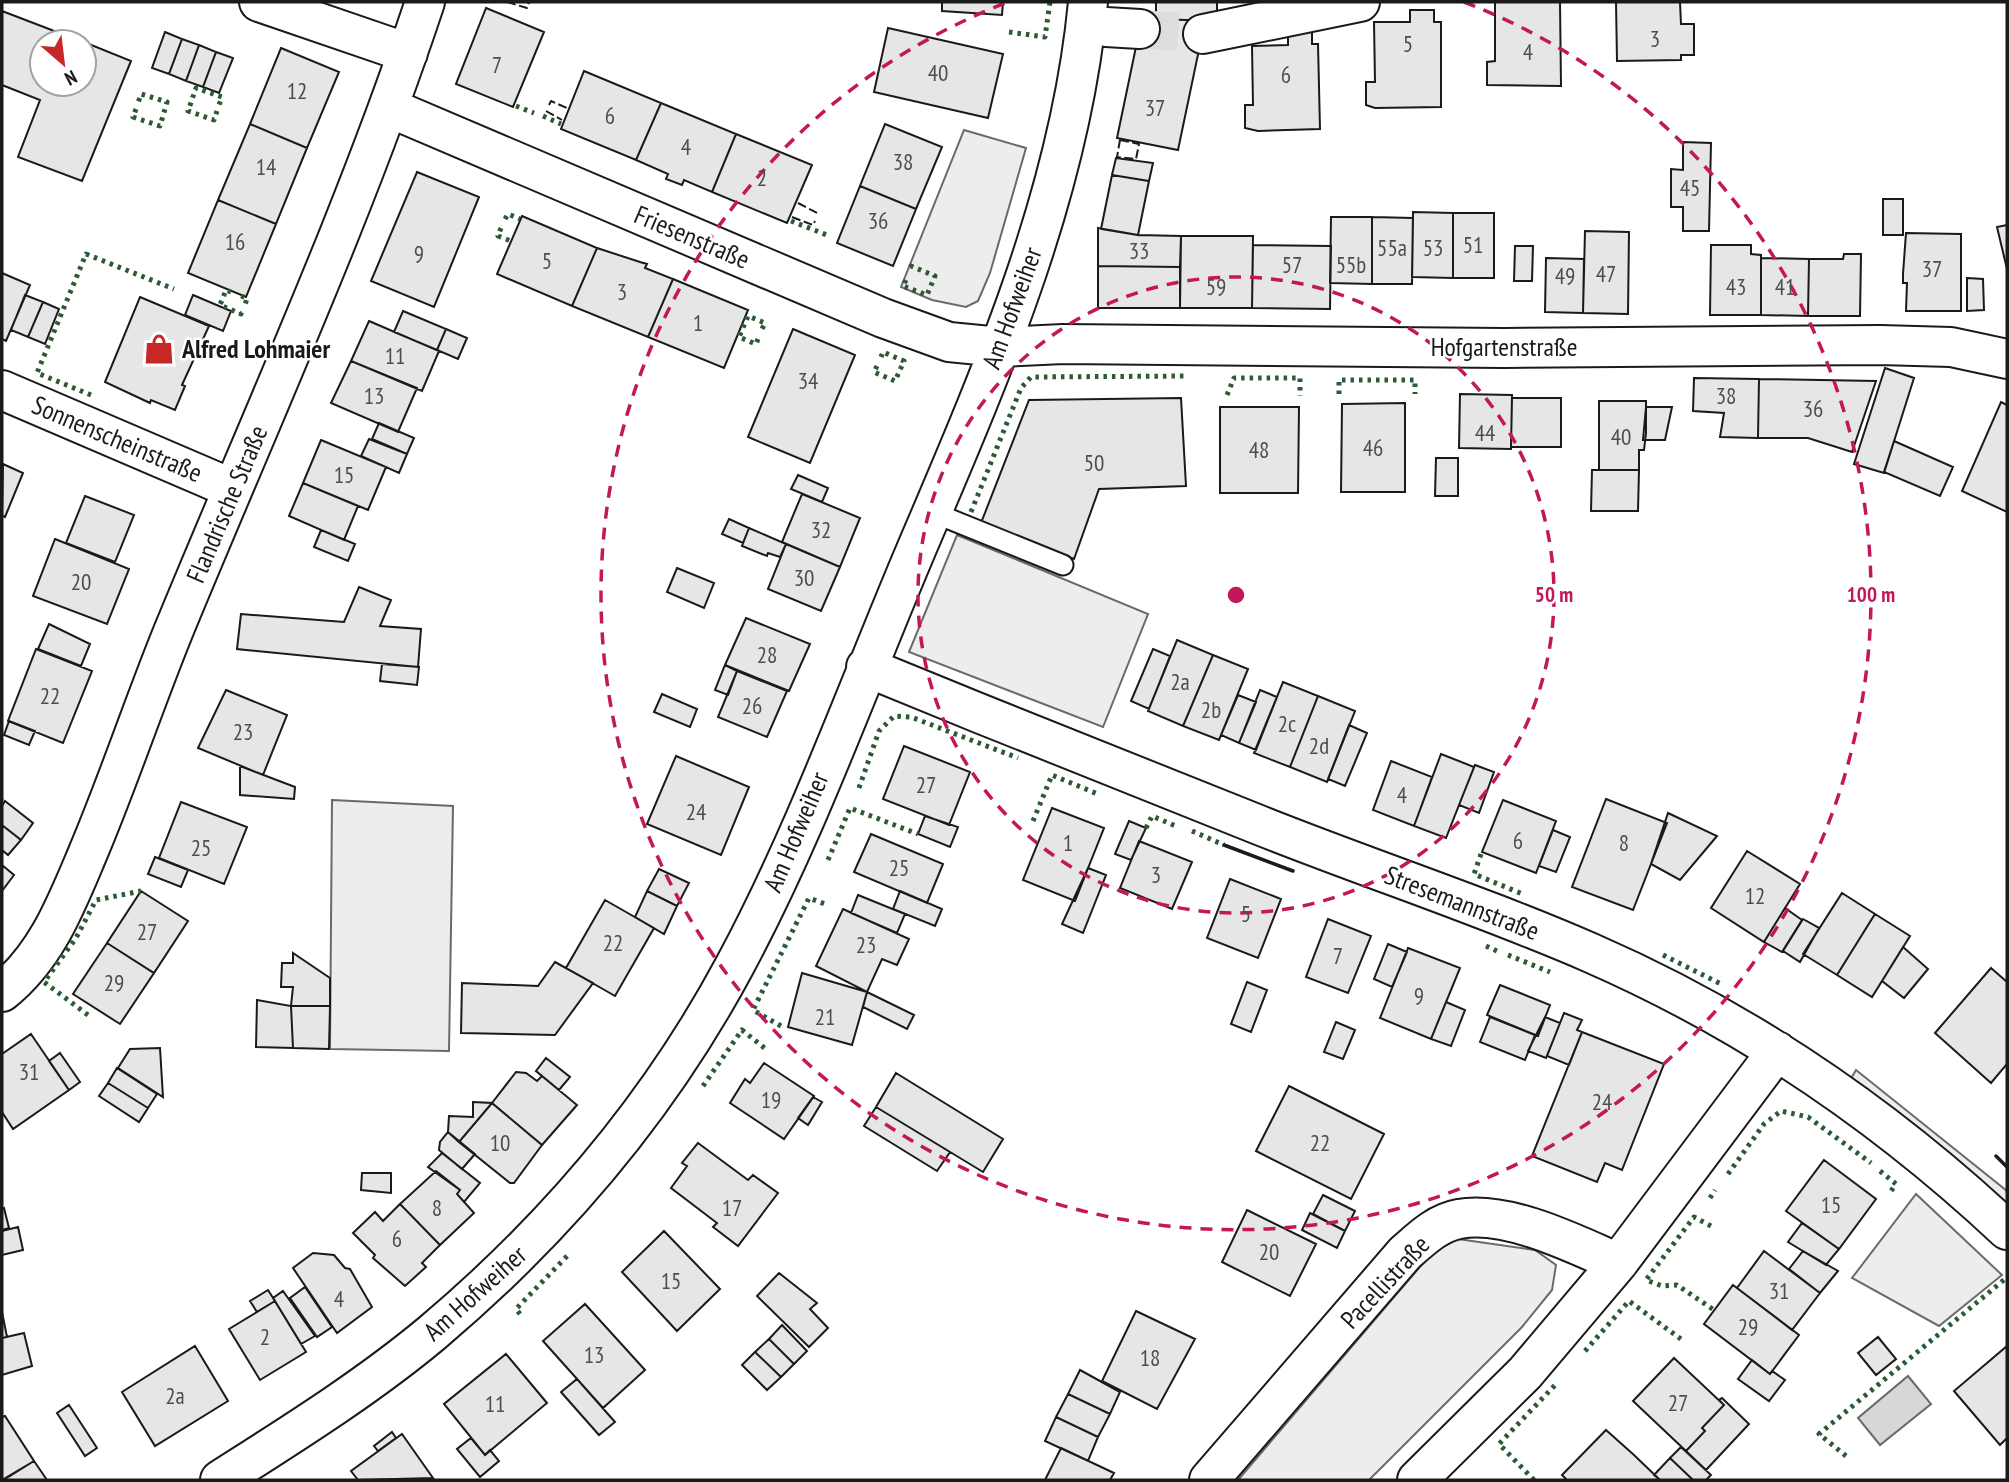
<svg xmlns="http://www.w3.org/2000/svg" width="2009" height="1482" font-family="'PT Sans Narrow',sans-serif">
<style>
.built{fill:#ededed;stroke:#6a6a6a;stroke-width:2}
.water{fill:#d7d7d7;stroke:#6a6a6a;stroke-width:2}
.building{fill:#e6e6e6;stroke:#1a1a1a;stroke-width:2}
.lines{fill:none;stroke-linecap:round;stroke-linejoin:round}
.minor-tunnel{stroke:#ddd;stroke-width:38;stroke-dasharray:38 19;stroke-linecap:butt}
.service-casing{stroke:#1a1a1a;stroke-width:23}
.minor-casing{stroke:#1a1a1a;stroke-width:42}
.service{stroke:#fff;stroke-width:19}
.minor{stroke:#fff;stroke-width:38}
.hedge{stroke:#2b5a34;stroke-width:5;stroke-dasharray:3.5 5;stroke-linecap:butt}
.fence{stroke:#1a1a1a;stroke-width:2;stroke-dasharray:9 3.5;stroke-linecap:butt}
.wall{stroke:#1a1a1a;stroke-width:3.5}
.ring{fill:none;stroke:#c2185b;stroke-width:3.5;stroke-dasharray:12 9}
.labels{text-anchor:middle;stroke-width:5;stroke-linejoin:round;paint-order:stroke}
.number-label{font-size:23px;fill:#4d4d4d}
.street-label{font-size:26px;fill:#1a1a1a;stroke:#fff}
.poi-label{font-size:26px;font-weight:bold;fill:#1a1a1a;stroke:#fff;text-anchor:start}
.centre{fill:#c2185b;stroke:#fff;stroke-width:3.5}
.ring-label{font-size:21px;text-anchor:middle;font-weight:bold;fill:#c2185b;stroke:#fff;stroke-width:5;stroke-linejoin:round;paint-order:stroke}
</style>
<rect width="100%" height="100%" fill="#fff"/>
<!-- built -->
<path class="built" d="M964,130L1026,148L990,273L978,301L966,307L932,300L901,287Z
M957,535L1148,614L1103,727L909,652Z
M332,800L453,806L449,1051L330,1049Z
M1856,1070L2007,1191V1208L1849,1082Z
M1916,1194L2002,1275L1939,1326L1852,1278Z
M1458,1239L1535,1250L1556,1265L1552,1290L1522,1327L1369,1480H1238L1436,1248Z"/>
<!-- water -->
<path class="water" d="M1908,1376L1931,1404L1880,1445L1858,1418Z"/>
<!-- building -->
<path class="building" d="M942,2H1003L1002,15L942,11Z
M1156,2H1217V21L1156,19Z
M1495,2H1560L1561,86L1487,85V62L1495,61Z
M1616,2H1680L1681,24H1694V55H1681V60L1617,61Z
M486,8L544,32L513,107L456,84Z
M1410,10H1434V22H1441V107L1375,108L1366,105V82H1375L1374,22H1410Z
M2,11L83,42H42V84H84V42L131,61L82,181L18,157L40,100L2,85Z
M1142,18L1205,21L1178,150L1117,138Z
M888,28L1003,54L988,118L874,92Z
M165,32L182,39L169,74L152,68Z
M1288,32H1312V44H1318L1320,129L1258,131L1245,128V105H1253L1252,46L1288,45Z
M182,39L199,45L186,81L169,74Z
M199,45L216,52L203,87L186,81Z
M281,48L339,72L307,148L250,124Z
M216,52L233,58L219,93L203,87Z
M584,71L661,103L636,160L561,129Z
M661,103L736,134L712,192L684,180L682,185L666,179L668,174L636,160Z
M250,124L307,148L276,224L218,200Z
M885,124L942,147L916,209L860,186Z
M736,134L812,165L787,223L712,192Z
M1683,142L1711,143L1709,231H1683V207H1671V169L1683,170Z
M1116,158L1153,163L1149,181L1112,175Z
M417,172L479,197L434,307L371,281Z
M1112,175L1149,181L1138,235L1101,229Z
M860,186L916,209L893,266L837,243Z
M1883,199H1903V235H1883Z
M218,200L276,224L246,297L188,273Z
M1413,212L1453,213V278L1412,277Z
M1453,213H1494V278H1453Z
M522,216L597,248L572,306L497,274Z
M1331,217H1372V284L1330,283Z
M1372,217L1413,218L1412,284H1372Z
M2007,225V269L1997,227Z
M1098,228L1138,235L1181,236L1180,267L1098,266Z
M1585,231L1629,232L1628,314L1583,313Z
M1906,233L1961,234V311H1906L1907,283H1903V274Z
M1181,236H1253L1252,308H1180Z
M1253,245L1331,246L1330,309L1252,308Z
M1711,245H1751V254L1761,255V315H1710Z
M1515,246H1533L1532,281H1514Z
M597,248L640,262L647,264L645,268L673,279L648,337L572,306Z
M1844,254H1861L1860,316H1808L1809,259H1843Z
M1546,258L1584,259L1583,313L1545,312Z
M1761,258L1809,259L1808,316L1761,315Z
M1098,266L1180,267V308H1098Z
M2,273L30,285L6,341L2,339Z
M1967,278L1983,279L1984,310L1967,311Z
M673,279L748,310L724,368L648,337Z
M25,295L43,302L28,337L11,330Z
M193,295L231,311L223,331L185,315Z
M140,297L209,326L182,385L185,386L175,410L151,400L150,403L105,382Z
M43,302L59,309L45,344L28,337Z
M403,311L446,329L437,350L394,332Z
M369,321L439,351L422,391L351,361Z
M446,329L467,338L458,359L437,350Z
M793,329L855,355L810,463L748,437Z
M351,361L417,388L398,432L331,403Z
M1885,368L1914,378L1884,473L1854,464Z
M1694,378L1759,379L1758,438L1720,437L1724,413L1693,411Z
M1759,379L1876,381L1852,452L1808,438H1758Z
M1460,394L1512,395L1511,449L1459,448Z
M1181,398L1186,486L1099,489L1074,559L981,523L1029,400Z
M1512,398H1561V447H1511Z
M1599,401H1646V433L1644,450H1639V470H1599Z
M2001,402L2007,405V512L1962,491Z
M1405,403V492H1341L1342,404Z
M1220,407H1299L1298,493H1220Z
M1646,407H1672L1665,440H1643Z
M379,423L414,438L407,454L372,439Z
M369,439L407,454L399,473L361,456Z
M321,440L386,467L368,510L303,483Z
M1894,441L1953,467L1940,496L1884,472Z
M1436,458H1458V496H1435Z
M3,464L23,473L5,517L2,516Z
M1592,470H1639L1638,511H1591Z
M798,475L828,488L822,502L791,489Z
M303,483L358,506L344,540L289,516Z
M802,494L860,518L840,567L782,542Z
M85,496L134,515L115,562L66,543Z
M729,519L749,528L743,543L722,534Z
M749,528L786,544L780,557L768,553L767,556L742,546Z
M321,530L355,544L348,561L314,547Z
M55,539L129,569L107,624L33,596Z
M786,544L840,567L821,611L768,589Z
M677,568L714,583L704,608L667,592Z
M359,587L391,600L380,626L421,629L418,667L237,649L241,614L344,622Z
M746,618L810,644L789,691L725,665Z
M49,624L90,644L81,666L38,649Z
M1177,640L1213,655L1183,726L1148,711Z
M36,649L92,671L63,743L8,721Z
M1153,649L1170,656L1149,709L1131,701Z
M1213,655L1248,669L1219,740L1183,726Z
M382,664L419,667L417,685L380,681Z
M725,665L737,671L728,695L715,690Z
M737,671L787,691L767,737L718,717Z
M1283,682L1318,696L1290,767L1254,753Z
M226,690L287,715L263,775L198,748Z
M1260,690L1277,697L1256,750L1239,743Z
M662,694L697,709L690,727L654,712Z
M1238,695L1256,702L1239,743L1221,735Z
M1318,696L1355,711L1327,782L1290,767Z
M9,721L35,731L29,745L4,735Z
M1349,725L1367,733L1345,786L1328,779Z
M904,746L970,772L949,825L883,799Z
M1441,754L1474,767L1446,838L1414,826Z
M676,756L749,787L721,855L647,824Z
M1391,761L1432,777L1414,826L1373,810Z
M1475,765L1494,772L1479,813L1459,805Z
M240,766L295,787L294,799L240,795Z
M1606,799L1667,823L1633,910L1572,887Z
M1503,800L1556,821L1536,873L1482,852Z
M5,801L33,823L21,840L2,825V806Z
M181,802L247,827L224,884L159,858Z
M1052,808L1104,828L1075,901L1023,880Z
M1668,813L1717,836L1680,880L1651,864Z
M925,816L958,827L950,847L918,834Z
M1129,821L1146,828L1131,860L1115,854Z
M2,825L21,840L8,855L2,850Z
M1553,830L1570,837L1556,872L1539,866Z
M871,834L943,864L927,903L854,872Z
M1139,841L1192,862L1172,909L1120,888Z
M1747,851L1800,884L1764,942L1711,908Z
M155,857L188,870L181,887L148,874Z
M2,865L14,875L2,891Z
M1088,868L1106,875L1083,933L1062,924Z
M659,869L689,883L677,906L647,891Z
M1230,879L1281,899L1258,958L1207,938Z
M141,891L188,921L154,973L107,943Z
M647,891L677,906L664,934L635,917Z
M900,891L942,909L935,926L893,909Z
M1842,893L1875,914L1837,975L1803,954Z
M858,895L905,914L897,933L851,913Z
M605,900L654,928L615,996L566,968Z
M1785,908L1802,920L1782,952L1764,942Z
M843,909L909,939L897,965L882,959L867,992L816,966Z
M1875,914L1910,936L1872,997L1837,975Z
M1328,919L1371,936L1348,993L1306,977Z
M1803,919L1819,928L1800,962L1783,951Z
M107,943L154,973L120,1024L73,994Z
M1388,944L1407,952L1392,987L1374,979Z
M1903,947L1928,969L1904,998L1882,981Z
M1408,948L1460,968L1431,1039L1380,1018Z
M293,953L330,978V1006H291L293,987H281L282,963H293Z
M555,962L593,983L555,1035L461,1033L462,983L538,986Z
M1991,968L2007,982V1064L1991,1083L1935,1033Z
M802,973L867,992L852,1045L788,1027Z
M1247,982L1267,990L1251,1032L1231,1024Z
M1500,985L1550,1005L1538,1036L1487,1015Z
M867,992L914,1015L907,1029L863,1007Z
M257,1000L291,1006L293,1048L256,1047Z
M1446,1002L1465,1010L1451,1046L1431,1039Z
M291,1006H330L329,1049L293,1048Z
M1564,1013L1582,1020L1577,1030L1582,1032L1569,1065L1547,1056Z
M1490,1017L1535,1035L1525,1060L1480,1042Z
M1545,1017L1560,1023L1546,1058L1528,1051Z
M1336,1022L1355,1030L1343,1059L1324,1052Z
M1582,1032L1664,1064L1622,1170L1605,1163L1597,1182L1532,1156Z
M31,1034L69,1090L13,1129L2,1112V1054Z
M160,1048L163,1097L118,1068L130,1049Z
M60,1053L80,1082L69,1090L49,1061Z
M546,1058L570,1077L559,1090L536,1071Z
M764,1063L814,1096L784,1139L730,1103L745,1079L750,1083Z
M117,1068L157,1094L148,1108L108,1083Z
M516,1072L526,1073L537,1081L542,1076L577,1105L542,1145L492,1103Z
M896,1073L1003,1139L983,1172L876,1107Z
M108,1083L148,1108L139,1122L99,1096Z
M1289,1086L1384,1134L1351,1199L1256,1151Z
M813,1097L822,1102L808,1125L798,1118Z
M473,1102L492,1103L459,1142L448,1132L449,1116L473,1117Z
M492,1103L542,1145L514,1183H510L459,1142Z
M876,1107L950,1152L937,1171L864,1126Z
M448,1132L475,1154L462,1169L439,1150L440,1142Z
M698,1143L748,1180L753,1175L778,1193L738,1246L713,1227L717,1223L671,1188L687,1166L682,1163Z
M442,1153L480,1183L464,1202L457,1194L460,1190L428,1167Z
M1824,1160L1876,1199L1839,1249L1786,1211Z
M436,1171L460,1190L457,1194L474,1213L440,1245L400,1204Z
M362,1173H391V1193L361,1190Z
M1323,1195L1355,1211L1345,1231L1313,1214Z
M400,1204L440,1245L422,1263L426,1267L405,1286L373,1258L375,1255L353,1233L375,1212L383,1221Z
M4,1208L9,1228L2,1230V1209Z
M1247,1210L1316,1244L1290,1296L1222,1262Z
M1310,1213L1345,1231L1337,1248L1302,1230Z
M1802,1223L1839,1249L1826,1265L1788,1242Z
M18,1227L23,1250L2,1255V1231Z
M664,1231L720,1289L677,1331L622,1272Z
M1764,1251L1820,1293L1792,1330L1737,1288Z
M1803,1251L1838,1271L1820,1293L1789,1269Z
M313,1253L334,1255L345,1268L350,1269L372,1307L337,1333L293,1268Z
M779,1273L817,1303L810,1309L828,1328L809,1347L757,1296Z
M1733,1285L1799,1335L1770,1374L1704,1324Z
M305,1287L332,1327L317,1337L290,1298Z
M268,1290L275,1301L257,1312L250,1301Z
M283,1291L315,1336L301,1344L273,1298Z
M275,1301L306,1352L260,1380L229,1329Z
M585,1304L645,1370L603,1408L543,1341Z
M1136,1311L1195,1339L1157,1409L1102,1381Z
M2,1312L7,1337L2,1338Z
M782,1325L807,1351L794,1364L769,1339Z
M24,1333L32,1366L2,1375V1338Z
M1878,1337L1896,1359L1876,1375L1858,1353Z
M769,1339L794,1364L781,1377L755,1352Z
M195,1346L228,1401L155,1446L122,1392Z
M2007,1346V1438L2000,1445L1954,1391Z
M755,1352L781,1377L767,1390L742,1365Z
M506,1354L547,1403L485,1455L444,1404Z
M1674,1358L1724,1405L1702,1428L1705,1431L1686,1451L1633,1401Z
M1752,1360L1770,1374L1772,1371L1785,1380L1769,1401L1738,1379Z
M1080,1370L1120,1392L1110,1414L1068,1394Z
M577,1379L615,1422L599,1435L561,1392Z
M1068,1394L1110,1414L1098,1437L1056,1417Z
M1722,1398L1749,1424L1706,1470L1686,1451L1705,1431L1702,1428L1724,1405L1719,1400Z
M69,1405L97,1448L85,1456L57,1413Z
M5,1416L34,1461L2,1480V1417Z
M1056,1417L1098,1437L1088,1461L1045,1441Z
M1606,1430L1634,1455L1660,1480H1567L1562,1475Z
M392,1432L396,1438L378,1451L374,1446Z
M402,1434L433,1478L358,1480L351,1471Z
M471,1438L485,1455L490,1450L499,1461L480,1477L457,1449Z
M1681,1447L1711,1475L1706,1480H1693L1670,1458Z
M1061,1448L1114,1473L1110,1480H1045Z
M1670,1458L1693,1480H1660L1654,1475Z
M34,1461L47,1480H3L10,1476Z"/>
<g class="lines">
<!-- minor-tunnel -->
<path class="minor-tunnel" d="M1140,29L1203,34"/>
<!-- service casing -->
<g class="service-casing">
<path id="service" d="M932,512L1063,565"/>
</g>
<!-- minor casing -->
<g class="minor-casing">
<path id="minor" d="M259,2L408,53
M1106,27L1140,29
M1203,34L1360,2
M390,108L883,318L949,342L1000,347L1063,344L1504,348L1880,345L1951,347L2007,359
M2,390L233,489
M866,667C995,720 1125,772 1254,823C1366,868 1481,905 1591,953C1747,1021 1883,1114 2007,1230
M2,992C46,957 66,905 87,855C118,782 143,706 173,632C259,423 354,216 425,2
M220,1480C292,1434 366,1388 432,1333C554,1230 659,1107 735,965C806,833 857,689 916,550C991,374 1070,194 1088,2
M1209,1480L1405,1253C1421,1239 1437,1223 1459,1219C1507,1210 1575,1244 1618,1263
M1417,1480L1525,1373L1618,1263L1777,1051"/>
</g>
<!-- service -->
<use href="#service" class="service"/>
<!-- minor -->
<use href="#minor" class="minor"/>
<!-- hedge -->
<path class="hedge" d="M1009,32L1045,37L1050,2
M516,106L534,113
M136,109L133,117L160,126L167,102L141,94L138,103
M217,111L214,120L188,111L196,88L222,97L219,105
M543,116L561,124
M505,219L508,214L520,219
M791,221L827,235
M501,228L498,236L511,241
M906,280L903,286L927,295L935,276L911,266L909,271
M231,292L226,290L220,305L241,314L242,310
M241,296L247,298L245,305
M758,339L756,344L739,337L748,316L765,323L762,329
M877,366L874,372L895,381L904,361L883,352L881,357
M1339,394V380H1415V394
M91,395L37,373L86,254L174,289
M1227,395L1234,378H1300V396
M971,512L1021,388L1031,377L1188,376
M859,788L879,731L894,716L911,717L1018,758
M1033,821L1052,775L1100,795
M1146,828L1152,816L1178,827
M1192,831L1224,845
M1481,854L1474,874L1525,895
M828,860L850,808L918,834
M1486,946L1499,952
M1508,955L1550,972
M1663,955L1723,985
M88,1015L44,982L76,938L96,900L141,891
M781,1026L753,1010L809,898L825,904
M703,1086L742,1030L767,1050
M1880,1171L1896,1184L1891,1191
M1728,1174L1764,1124L1781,1111L1808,1117L1871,1163
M1710,1198L1715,1190
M1711,1226L1694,1217L1646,1280L1662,1286L1677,1285L1714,1310
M520,1314L516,1309L570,1253
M1585,1351L1629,1301L1685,1342
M1846,1456L1819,1434L2005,1279
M1534,1480L1499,1444L1557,1383"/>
<!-- fence -->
<path class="fence" d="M507,2L527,8L529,2
M549,105L551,101L567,108
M546,111L562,120
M1120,140L1139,144L1136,159L1117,157Z
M798,203L819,214
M792,217L813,225L815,221"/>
<!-- wall -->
<path class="wall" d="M1224,845L1293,871
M1996,1156L2007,1167"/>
</g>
<!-- distance rings -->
<g class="ring">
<circle cx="1236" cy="595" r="318"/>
<path d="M1464 2A635 635 0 1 1 1008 2"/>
</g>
<!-- icons -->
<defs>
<g id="shop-bare" transform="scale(2.415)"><path d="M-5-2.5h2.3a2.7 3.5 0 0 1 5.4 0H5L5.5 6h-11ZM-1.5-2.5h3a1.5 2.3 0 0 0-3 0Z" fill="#c62828" stroke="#fff" stroke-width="2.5" paint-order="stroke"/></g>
</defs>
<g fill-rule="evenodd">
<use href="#shop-bare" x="159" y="349"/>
</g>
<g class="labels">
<!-- number labels -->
<g class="number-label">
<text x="1655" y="47">3</text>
<text x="1408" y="52">5</text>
<text x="1528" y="60">4</text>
<text x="497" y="73">7</text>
<text x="938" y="81">40</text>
<text x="1286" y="83">6</text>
<text x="297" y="99">12</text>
<text x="1155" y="116">37</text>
<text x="610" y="124">6</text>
<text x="686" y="155">4</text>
<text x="903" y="170">38</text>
<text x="266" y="175">14</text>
<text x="762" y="186">2</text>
<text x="1690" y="196">45</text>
<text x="878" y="229">36</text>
<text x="235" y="250">16</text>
<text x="1473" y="253">51</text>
<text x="1392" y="256">55a</text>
<text x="1433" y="256">53</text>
<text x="1139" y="259">33</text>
<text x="419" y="262">9</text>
<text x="547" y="269">5</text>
<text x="1292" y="273">57</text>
<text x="1351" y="273">55b</text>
<text x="1932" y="277">37</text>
<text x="1606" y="282">47</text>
<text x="1565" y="284">49</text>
<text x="1216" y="295">59</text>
<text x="1736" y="295">43</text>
<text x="1785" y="295">41</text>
<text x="622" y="300">3</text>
<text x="698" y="331">1</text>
<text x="395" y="364">11</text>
<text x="808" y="389">34</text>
<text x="374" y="404">13</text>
<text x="1726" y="404">38</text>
<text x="1813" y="417">36</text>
<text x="1485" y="441">44</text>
<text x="1621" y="445">40</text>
<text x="1373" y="456">46</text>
<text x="1259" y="458">48</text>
<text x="1094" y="471">50</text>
<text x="344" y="483">15</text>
<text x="821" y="538">32</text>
<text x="804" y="586">30</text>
<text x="81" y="590">20</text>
<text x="767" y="663">28</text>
<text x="1180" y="690">2a</text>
<text x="50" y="704">22</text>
<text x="752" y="714">26</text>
<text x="1211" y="718">2b</text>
<text x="1287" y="732">2c</text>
<text x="243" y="740">23</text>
<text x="1319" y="754">2d</text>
<text x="926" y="793">27</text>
<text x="1402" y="803">4</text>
<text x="696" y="820">24</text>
<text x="1518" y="849">6</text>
<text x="1068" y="851">1</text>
<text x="1624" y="851">8</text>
<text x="201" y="856">25</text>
<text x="899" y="876">25</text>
<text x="1156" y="883">3</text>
<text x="1755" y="904">12</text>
<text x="1246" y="922">5</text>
<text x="147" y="940">27</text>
<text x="613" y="951">22</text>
<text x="866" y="953">23</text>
<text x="1338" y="964">7</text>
<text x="114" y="991">29</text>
<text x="1419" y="1004">9</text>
<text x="825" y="1025">21</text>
<text x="29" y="1080">31</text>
<text x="771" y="1108">19</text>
<text x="1602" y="1110">24</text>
<text x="500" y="1151">10</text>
<text x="1320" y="1151">22</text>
<text x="1831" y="1213">15</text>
<text x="437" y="1216">8</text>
<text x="732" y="1216">17</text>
<text x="397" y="1247">6</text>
<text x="1269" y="1260">20</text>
<text x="671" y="1289">15</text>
<text x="1779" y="1299">31</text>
<text x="339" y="1307">4</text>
<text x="1748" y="1335">29</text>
<text x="265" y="1345">2</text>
<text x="594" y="1363">13</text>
<text x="1150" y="1366">18</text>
<text x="175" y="1404">2a</text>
<text x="1678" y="1411">27</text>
<text x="495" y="1412">11</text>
</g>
<!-- street labels -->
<g class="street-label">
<text transform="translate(692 237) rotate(23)" y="9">Friesenstraße</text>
<text transform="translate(1012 308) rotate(-70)" y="9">Am Hofweiher</text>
<text x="1504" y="356">Hofgartenstraße</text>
<text transform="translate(117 439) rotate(23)" y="9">Sonnenscheinstraße</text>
<text transform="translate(227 504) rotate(-67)" y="9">Flandrische Straße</text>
<text transform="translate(796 832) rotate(-67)" y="9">Am Hofweiher</text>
<text transform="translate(1462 903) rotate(21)" y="9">Stresemannstraße</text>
<text transform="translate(1385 1282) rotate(-47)" y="9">Pacellistraße</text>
<text transform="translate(475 1293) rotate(-42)" y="9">Am Hofweiher</text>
</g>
<!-- poi labels -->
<g class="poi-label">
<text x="182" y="358">Alfred Lohmaier</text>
</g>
</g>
<circle cx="1236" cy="595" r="10" class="centre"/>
<g class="ring-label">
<text x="1554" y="602">50 m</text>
<text x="1871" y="602">100 m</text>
</g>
<!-- border -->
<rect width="2009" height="1482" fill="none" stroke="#1a1a1a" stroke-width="7"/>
<!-- north arrow -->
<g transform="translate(63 63) rotate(152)"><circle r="33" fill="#ffffff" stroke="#a3a3a3" stroke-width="2"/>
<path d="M0-5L12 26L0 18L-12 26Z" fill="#c62828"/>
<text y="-10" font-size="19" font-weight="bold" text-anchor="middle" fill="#1a1a1a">N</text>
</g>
</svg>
